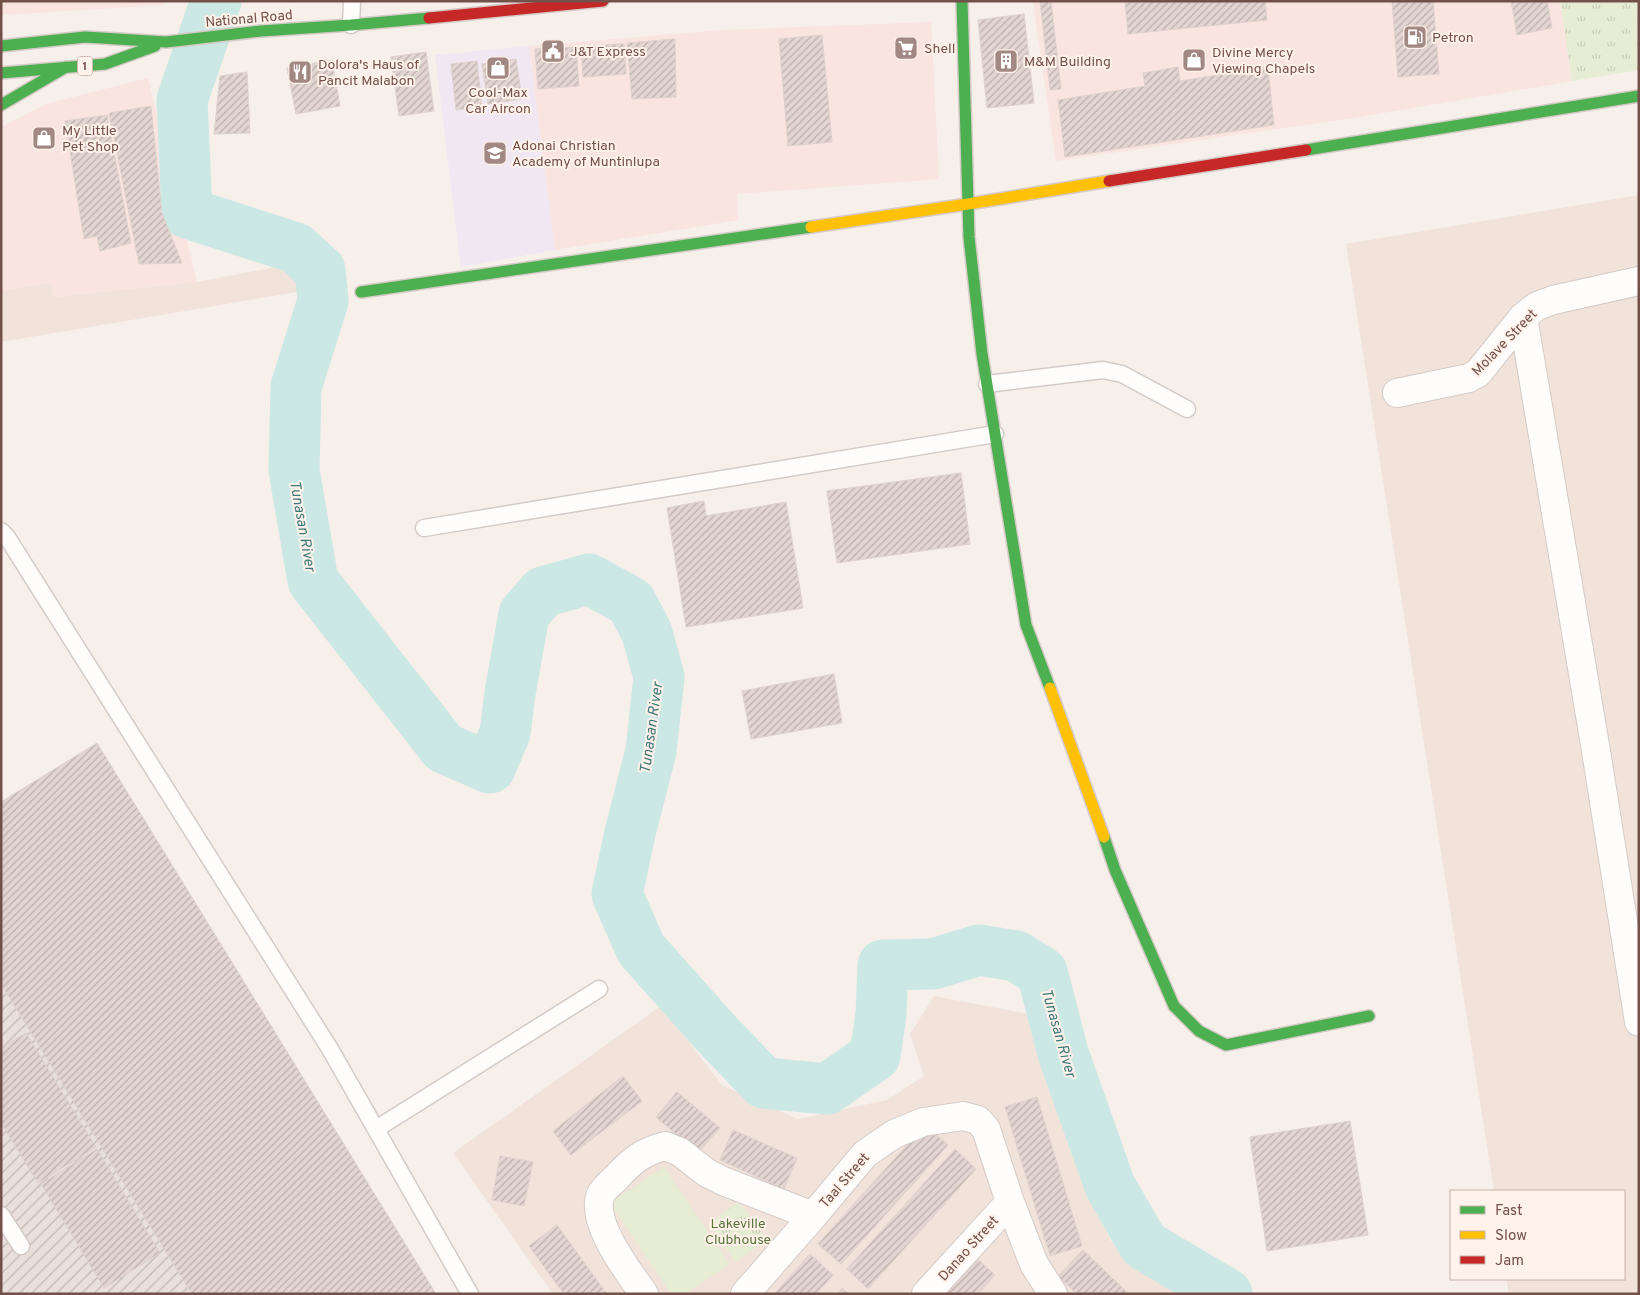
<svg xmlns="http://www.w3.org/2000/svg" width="1640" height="1295" font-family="Overpass,sans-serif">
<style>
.residential{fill:#f1e3da}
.commercial{fill:#f9e4e0}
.industrial{fill:url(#industrial-furrows)}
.education{fill:#f0e7f2}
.grass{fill:url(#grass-tufts)}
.garden{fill:#e7ecd5}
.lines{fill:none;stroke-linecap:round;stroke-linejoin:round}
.river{stroke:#cbe8e4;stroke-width:51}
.building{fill:url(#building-hatch);stroke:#dfd1cc}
.lane-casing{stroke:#d4cbc7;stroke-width:19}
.street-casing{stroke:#d4cbc7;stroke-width:30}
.fast-casing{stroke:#d5cac6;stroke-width:14}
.slow-casing{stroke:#d5cac6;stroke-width:14}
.jam-casing{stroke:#d5cac6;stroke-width:14}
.lane{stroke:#fefdfc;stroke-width:16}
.street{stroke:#fefdfc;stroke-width:28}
.fast{stroke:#4caf50;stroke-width:11}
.slow{stroke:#ffc107;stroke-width:11}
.jam{stroke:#c62828;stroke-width:11}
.labels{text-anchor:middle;stroke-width:4;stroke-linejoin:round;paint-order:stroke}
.shield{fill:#fff2ea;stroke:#9e817a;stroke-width:1}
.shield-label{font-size:12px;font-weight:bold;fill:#74504a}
.street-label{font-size:14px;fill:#74504a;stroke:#fff2ea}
.poi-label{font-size:14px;fill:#74504a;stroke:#fff2ea;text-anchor:start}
.park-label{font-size:14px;fill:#5a7440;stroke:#fff2ea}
.water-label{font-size:15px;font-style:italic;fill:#3e7977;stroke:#fff2ea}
</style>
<defs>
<pattern id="industrial-furrows" width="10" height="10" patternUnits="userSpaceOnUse" patternTransform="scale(1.25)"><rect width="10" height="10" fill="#e9dfdb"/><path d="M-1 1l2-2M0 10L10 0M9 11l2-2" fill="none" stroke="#c1b7b4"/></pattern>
<pattern id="grass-tufts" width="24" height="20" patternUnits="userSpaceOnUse" patternTransform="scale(1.25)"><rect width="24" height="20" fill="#e7ecd5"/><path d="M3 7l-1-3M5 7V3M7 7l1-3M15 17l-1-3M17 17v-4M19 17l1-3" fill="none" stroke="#caccb8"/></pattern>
<pattern id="building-hatch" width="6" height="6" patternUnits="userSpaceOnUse" patternTransform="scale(1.25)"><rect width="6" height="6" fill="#e3d5d1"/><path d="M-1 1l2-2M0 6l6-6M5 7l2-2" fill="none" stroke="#bdafac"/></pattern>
</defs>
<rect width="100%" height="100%" fill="#f6efea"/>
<!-- residential -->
<path class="residential" d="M1639,195V1294H1509L1506,1279H1624V1191H1494L1346,244Z
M292,264L309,290L1,342V291L51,283L54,297L197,282Z
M934,996L1029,1014L1053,1066L1078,1169L1111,1241L1181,1294H553L453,1153L661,1006L722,1085L798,1119L887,1100L924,1076L910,1034Z"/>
<!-- commercial -->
<path class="commercial" d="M1,1H166L163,5L1,15Z
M1051,1H1560L1572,81L1354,118L1056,161L1033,3Z
M931,22L939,179L737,194L738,220L555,250L529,46L723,30Z
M148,78L197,282L54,297L51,283L1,291V127L46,104Z"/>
<!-- industrial -->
<path class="industrial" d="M1,985L195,1294H1Z"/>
<!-- education -->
<path class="education" d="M529,46L555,250L461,267L435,55Z"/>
<!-- grass -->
<path class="grass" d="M1560,1H1639V70L1572,81Z
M739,1201L767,1239L736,1262L708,1224Z"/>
<!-- garden -->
<path class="garden" d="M664,1167L729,1264L685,1294H671L610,1203Z"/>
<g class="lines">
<!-- river -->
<path class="river" d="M216,1L182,100L187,213L296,248L320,270L323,301L296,387L294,470L313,581L444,748L490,768L505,733L510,693L524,614L543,592L589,579L631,602L647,633L659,677L651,751L630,833L617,894L641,949L714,1031L764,1083L827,1089L875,1056L881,1014L883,965L933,964L979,950L1016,956L1042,972L1063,1053L1110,1186L1144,1245L1227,1294"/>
</g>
<!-- building -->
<path class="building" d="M1040,1H1051L1061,89L1050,90Z
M1265,1L1267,20L1128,34L1125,2Z
M1392,1H1433L1439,74L1398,77Z
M1511,1H1547L1552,28L1517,35Z
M1024,14L1034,103L987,108L978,20Z
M822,35L832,142L788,146L779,39Z
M675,39L676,97L632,99L627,43Z
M624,44L626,74L583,77L581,46Z
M576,47L579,86L538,89L535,49Z
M426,52L434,111L399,116L391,57Z
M516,59L522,99L488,104L482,64Z
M332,60L340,106L296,114L287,68Z
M477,61L482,107L456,110L451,64Z
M1178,67L1180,81L1268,67L1274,125L1065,157L1058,100L1145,86L1143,73Z
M247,72L250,133L214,134L220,76Z
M151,106L162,213L182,263L139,264L109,113Z
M107,115L131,243L100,251L97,236L84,239L65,121Z
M961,473L970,544L837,563L827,491Z
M704,501L706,516L786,502L803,608L686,627L667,508Z
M834,674L842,723L751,739L742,691Z
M97,743L436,1294H192L1,984V802Z
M26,1033L96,1147L38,1183L1,1123V1048Z
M623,1076L642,1101L571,1155L553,1131Z
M677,1092L720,1128L698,1153L656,1117Z
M1037,1097L1082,1246L1050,1256L1005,1107Z
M1350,1121L1368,1235L1267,1251L1250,1137Z
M925,1125L948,1145L841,1264L818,1244Z
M733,1130L797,1158L784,1189L720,1160Z
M97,1149L160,1253L104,1288L41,1184Z
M955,1149L976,1169L868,1289L847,1269Z
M500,1156L533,1162L524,1206L492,1200Z
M557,1225L607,1294H564L529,1246Z
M1083,1250L1129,1294H1077L1058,1276Z
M810,1254L833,1275L816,1294H774Z
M972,1254L995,1275L978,1294H936Z
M842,1288L849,1294H838Z"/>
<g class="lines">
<!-- lane casing -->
<g class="lane-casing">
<path id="lane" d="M351,25L352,1
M987,384L1103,370L1122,374L1187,409
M424,528L995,434
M1,531L7,537L330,1049L470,1294
M376,1129L599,989
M1,1215L21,1246"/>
</g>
<!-- street casing -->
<g class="street-casing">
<path id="street" d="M1523,317L1596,751L1639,1022
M1397,393L1469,378L1478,373L1523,317L1537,306L1553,300L1639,281
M644,1294C628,1271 589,1221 601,1194C604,1188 612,1182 617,1177C632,1160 643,1152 665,1146L680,1152L707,1173L723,1181L813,1216L865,1154L894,1134L923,1122L963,1116L978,1120L986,1129L1010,1202L1034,1264L1053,1294
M745,1294L813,1216
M926,1294L1010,1202"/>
</g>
<!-- fast casing -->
<g class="fast-casing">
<path id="fast" d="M962,1L969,237L982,354L1026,625L1050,688
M1,46L85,37L166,42L261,31L351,25L429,18
M1,73L105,64L155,46
M1,105L66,67
M1306,150L1639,96
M361,292L811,227
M1104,837L1115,870L1174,1006L1199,1031L1226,1045L1369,1016"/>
</g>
<!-- slow casing -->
<g class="slow-casing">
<path id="slow" d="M811,227L968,204L1109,181
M1050,688L1104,837"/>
</g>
<!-- jam casing -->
<g class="jam-casing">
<path id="jam" d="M429,18L603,1
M1109,181L1306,150"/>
</g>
<!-- lane -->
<use href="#lane" class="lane"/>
<!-- street -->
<use href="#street" class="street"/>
<!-- fast -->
<use href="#fast" class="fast"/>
<!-- slow -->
<use href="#slow" class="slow"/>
<!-- jam -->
<use href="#jam" class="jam"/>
</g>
<!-- icons -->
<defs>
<g id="fuel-square" transform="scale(1.25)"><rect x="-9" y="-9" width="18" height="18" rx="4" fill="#a28882" stroke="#fff2ea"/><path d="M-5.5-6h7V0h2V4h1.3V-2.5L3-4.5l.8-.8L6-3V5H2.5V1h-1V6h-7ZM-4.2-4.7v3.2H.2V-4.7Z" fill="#fff"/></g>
<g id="supermarket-square" transform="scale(1.25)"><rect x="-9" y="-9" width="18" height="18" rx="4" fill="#a28882" stroke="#fff2ea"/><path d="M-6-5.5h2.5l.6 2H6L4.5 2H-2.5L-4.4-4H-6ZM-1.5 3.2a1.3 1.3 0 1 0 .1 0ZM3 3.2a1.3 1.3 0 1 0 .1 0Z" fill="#fff"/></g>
<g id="civic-square" transform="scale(1.25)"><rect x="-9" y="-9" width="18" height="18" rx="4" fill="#a28882" stroke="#fff2ea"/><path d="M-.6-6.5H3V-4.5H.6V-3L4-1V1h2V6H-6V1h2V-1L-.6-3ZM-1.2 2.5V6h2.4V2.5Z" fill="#fff"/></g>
<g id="shop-square" transform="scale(1.25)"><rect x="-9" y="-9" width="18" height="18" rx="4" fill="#a28882" stroke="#fff2ea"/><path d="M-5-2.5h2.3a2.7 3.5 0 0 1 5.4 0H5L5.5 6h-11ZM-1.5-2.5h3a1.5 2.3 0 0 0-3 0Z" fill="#fff"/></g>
<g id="building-square" transform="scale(1.25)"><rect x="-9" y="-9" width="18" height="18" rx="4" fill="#a28882" stroke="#fff2ea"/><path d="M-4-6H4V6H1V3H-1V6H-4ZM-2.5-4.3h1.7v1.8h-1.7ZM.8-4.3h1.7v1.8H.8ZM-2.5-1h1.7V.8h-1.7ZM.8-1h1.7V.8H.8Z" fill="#fff"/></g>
<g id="restaurant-square" transform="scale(1.25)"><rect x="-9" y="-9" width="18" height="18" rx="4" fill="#a28882" stroke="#fff2ea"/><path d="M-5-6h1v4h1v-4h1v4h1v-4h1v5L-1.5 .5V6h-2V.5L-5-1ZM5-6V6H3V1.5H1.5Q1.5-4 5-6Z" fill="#fff"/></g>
<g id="school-square" transform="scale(1.25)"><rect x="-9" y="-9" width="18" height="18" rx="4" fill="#a28882" stroke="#fff2ea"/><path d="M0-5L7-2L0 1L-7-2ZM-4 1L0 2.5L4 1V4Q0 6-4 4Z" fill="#fff"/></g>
</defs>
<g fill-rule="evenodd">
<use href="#fuel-square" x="1415" y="37"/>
<use href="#supermarket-square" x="906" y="48"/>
<use href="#civic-square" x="553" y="51"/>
<use href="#shop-square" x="1194" y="60"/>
<use href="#building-square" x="1006" y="61"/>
<use href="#shop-square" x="498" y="68"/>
<use href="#restaurant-square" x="300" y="72"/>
<use href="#shop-square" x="44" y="138"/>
<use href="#school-square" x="495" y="153"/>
</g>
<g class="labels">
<!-- shield labels -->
<rect class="shield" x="77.5" y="56.5" width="15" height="19" rx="4"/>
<g class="shield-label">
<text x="85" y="70">1</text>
</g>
<!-- street labels -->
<g class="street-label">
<text transform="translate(249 18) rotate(-5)" y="5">National Road</text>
<text transform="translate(1504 342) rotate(-46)" y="5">Molave Street</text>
<text transform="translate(844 1180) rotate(-49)" y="5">Taal Street</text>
<text transform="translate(968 1248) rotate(-48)" y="5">Danao Street</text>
</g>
<!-- poi labels -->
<g class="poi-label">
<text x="1432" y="42">Petron</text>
<text x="924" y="53">Shell</text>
<text x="570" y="56">J&amp;T Express</text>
<text x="1212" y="57">Divine Mercy<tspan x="1212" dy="16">Viewing Chapels</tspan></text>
<text x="1024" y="66">M&amp;M Building</text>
<text x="318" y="69">Dolora's Haus of<tspan x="318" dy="16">Pancit Malabon</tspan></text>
<text x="498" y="97" text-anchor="middle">Cool-Max<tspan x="498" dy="16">Car Aircon</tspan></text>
<text x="62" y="135">My Little<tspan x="62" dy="16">Pet Shop</tspan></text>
<text x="512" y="150">Adonai Christian<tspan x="512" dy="16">Academy of Muntinlupa</tspan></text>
</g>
<!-- park labels -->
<g class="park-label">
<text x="738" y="1228">Lakeville<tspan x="738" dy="16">Clubhouse</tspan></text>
</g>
<!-- water labels -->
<g class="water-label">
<text transform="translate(303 526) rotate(80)" y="5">Tunasan River</text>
<text transform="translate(651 728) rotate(-82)" y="5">Tunasan River</text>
<text transform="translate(1059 1033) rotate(74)" y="5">Tunasan River</text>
</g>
</g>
<!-- border -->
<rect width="1640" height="1295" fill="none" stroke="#74504a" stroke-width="5"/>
<!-- legend -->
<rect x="1450" y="1190" width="175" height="90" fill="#fff2ea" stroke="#c7b1aa"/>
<rect x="1460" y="1206" width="25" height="8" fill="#4caf50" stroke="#c7b1aa"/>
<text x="1495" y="1215" font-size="15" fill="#74504a">Fast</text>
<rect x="1460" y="1231" width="25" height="8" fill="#ffc107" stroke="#c7b1aa"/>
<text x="1495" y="1240" font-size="15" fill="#74504a">Slow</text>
<rect x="1460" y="1256" width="25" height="8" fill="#c62828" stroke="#c7b1aa"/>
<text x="1495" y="1265" font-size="15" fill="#74504a">Jam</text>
</svg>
